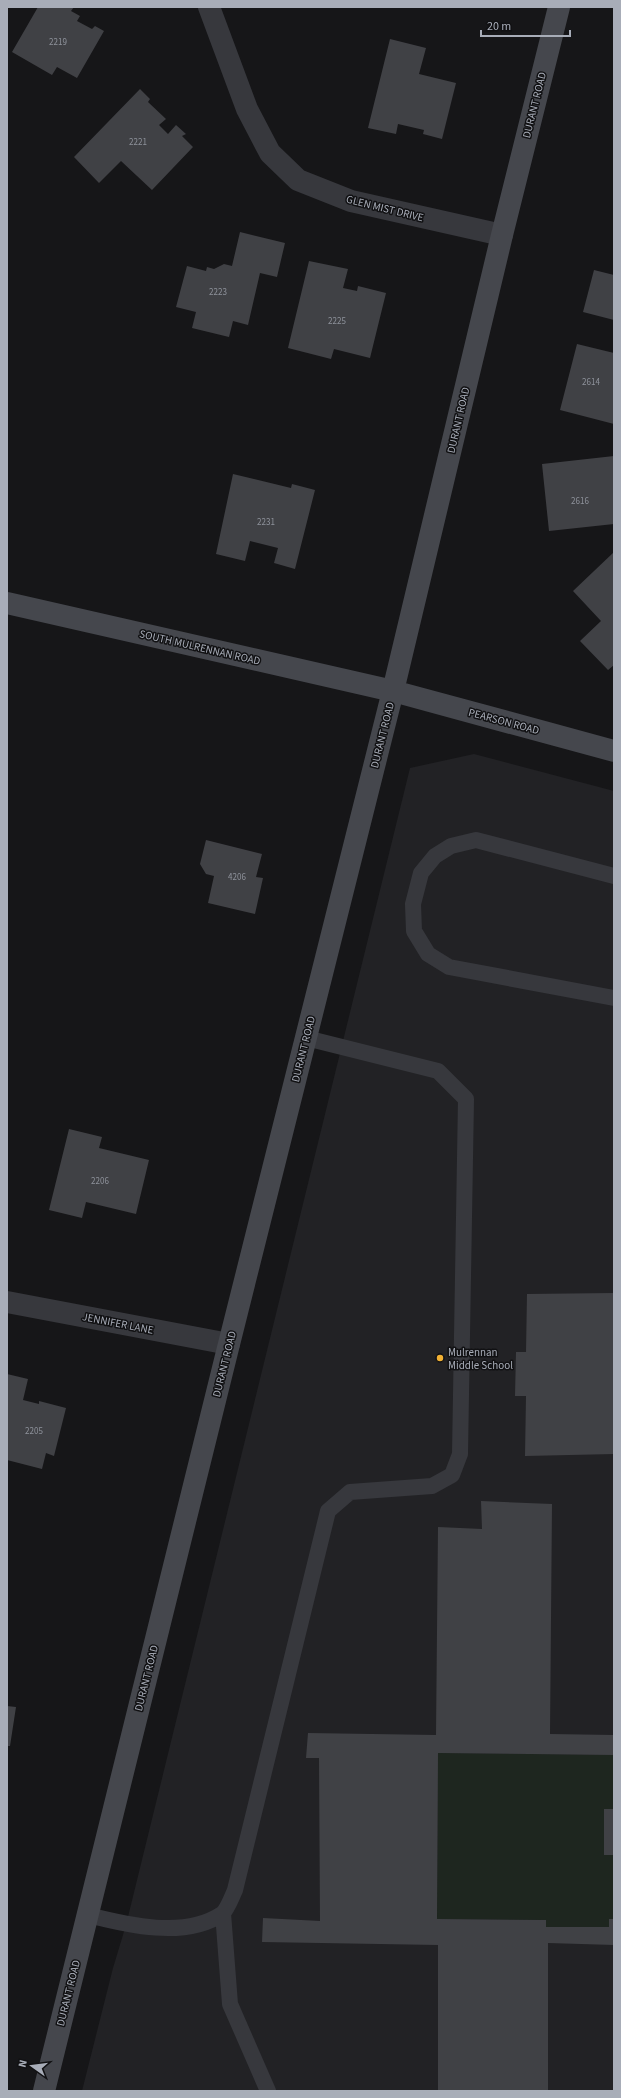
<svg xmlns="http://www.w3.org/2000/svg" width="621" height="2098" font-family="'Source Sans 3',sans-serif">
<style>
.built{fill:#222225}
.green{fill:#1e261f}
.building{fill:#404145}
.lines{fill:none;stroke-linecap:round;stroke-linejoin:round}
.lane{stroke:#37383d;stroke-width:16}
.street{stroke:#37383d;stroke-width:22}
.secondary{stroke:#45474d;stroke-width:22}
.poi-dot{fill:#f2b134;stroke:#111113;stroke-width:1.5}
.labels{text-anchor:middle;stroke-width:3;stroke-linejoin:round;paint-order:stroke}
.number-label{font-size:9px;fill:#8e929b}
.street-label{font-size:11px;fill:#a8adb8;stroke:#111113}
.poi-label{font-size:11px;fill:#a8adb8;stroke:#111113;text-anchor:start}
</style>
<rect width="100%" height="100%" fill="#161618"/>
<!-- built -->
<path class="built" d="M474,754L614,791V2091H82L113,1968L126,1925L410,768Z"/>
<!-- green -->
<path class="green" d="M438,1753L614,1755V1809H604V1855H614V1919L609,1927H546V1920L437,1919Z"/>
<!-- building -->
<path class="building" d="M38,7H74L71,11L80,16L77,21L92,29L95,26L104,31L77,78L57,67L52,75L12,52Z
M390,39L426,48L419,74L456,83L442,139L423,134L424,130L398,124L396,134L368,128Z
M140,89L150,99L148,102L166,119L159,125L168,134L176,125L186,134L182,136L193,147L152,190L121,161L99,183L74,157Z
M240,232L285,243L277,277L260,273L248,325L233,321L229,337L192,328L196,312L176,307L187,266L206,271L207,267L214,269L224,264L232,266Z
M309,261L348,269L343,288L357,291L358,286L386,293L370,358L334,349L331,359L288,348Z
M594,270L614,275V320L583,312Z
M577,344L614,353V424L560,410Z
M614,456V524L549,531L542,464Z
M233,474L291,488L292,484L315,490L295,569L274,563L278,548L250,541L245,561L216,554Z
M614,552V665L608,670L580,641L601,621L573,591Z
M206,840L262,854L256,877L263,878L255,914L208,903L214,876L206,874L200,864Z
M69,1129L102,1137L99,1148L149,1160L136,1214L86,1202L82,1218L49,1210Z
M614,1293V1454L525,1456L526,1396H515L516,1352H526L527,1294Z
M7,1374L28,1379L23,1400L39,1404V1401L66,1408L54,1456L46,1453L42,1469L7,1460Z
M481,1501L552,1504L550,1734L614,1735V1755L438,1753L437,1919L546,1920V1927H609V1919H614V1945L548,1943V2091H438V1945L262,1942L263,1918L320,1921L319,1758H306L308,1733L436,1735L438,1527L482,1529Z
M7,1706L16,1707L10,1746H7Z
M604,1809H614V1855H604Z"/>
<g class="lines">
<!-- lane -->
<path class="lane" d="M614,876L476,840L451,846L435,856L421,873L413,904L414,931L428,954L449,967L614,998
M223,1913L230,2004L268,2091
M88,1915C127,1925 185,1939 222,1914C227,1910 232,1897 235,1890L328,1511L350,1492L432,1486L452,1475L460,1454L466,1099L438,1071L306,1038"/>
<!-- street -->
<path class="street" d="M209,7L247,109L270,153L298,180L351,201L502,235
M7,1302L229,1344"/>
<!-- secondary -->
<path class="secondary" d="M7,603L393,691L614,751
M44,2091L229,1344L393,691L502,235L559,7"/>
</g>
<!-- markers -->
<circle class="poi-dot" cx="440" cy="1358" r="4"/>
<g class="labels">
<!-- number labels -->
<g class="number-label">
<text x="58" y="45">2219</text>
<text x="138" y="145">2221</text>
<text x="218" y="295">2223</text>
<text x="337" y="324">2225</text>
<text x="591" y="385">2614</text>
<text x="580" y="504">2616</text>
<text x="266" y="525">2231</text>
<text x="237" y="880">4206</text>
<text x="100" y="1184">2206</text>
<text x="34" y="1434">2205</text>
</g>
<!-- street labels -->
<g class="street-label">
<text transform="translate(534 105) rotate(-76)" y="4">DURANT ROAD</text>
<text transform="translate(385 208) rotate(14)" y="4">GLEN MIST DRIVE</text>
<text transform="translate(458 420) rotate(-77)" y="4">DURANT ROAD</text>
<text transform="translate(200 647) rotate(13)" y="4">SOUTH MULRENNAN ROAD</text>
<text transform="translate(504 721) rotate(15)" y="4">PEARSON ROAD</text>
<text transform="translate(382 735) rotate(-76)" y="4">DURANT ROAD</text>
<text transform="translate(303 1049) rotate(-76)" y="4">DURANT ROAD</text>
<text transform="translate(118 1323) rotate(11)" y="4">JENNIFER LANE</text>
<text transform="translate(224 1364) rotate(-76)" y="4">DURANT ROAD</text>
<text transform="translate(146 1678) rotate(-76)" y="4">DURANT ROAD</text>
<text transform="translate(68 1993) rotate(-76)" y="4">DURANT ROAD</text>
</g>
<!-- poi labels -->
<g class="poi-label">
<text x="448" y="1356">Mulrennan<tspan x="448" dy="13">Middle School</tspan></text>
</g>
</g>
<!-- border -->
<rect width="621" height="2098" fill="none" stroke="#a8adb8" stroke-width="16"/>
<!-- north arrow -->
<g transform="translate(32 2066) rotate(284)" stroke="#111113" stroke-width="3" paint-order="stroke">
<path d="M0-3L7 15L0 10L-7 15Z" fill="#a8adb8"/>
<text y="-6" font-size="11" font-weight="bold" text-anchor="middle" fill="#a8adb8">N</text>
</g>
<!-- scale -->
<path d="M481 30v6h89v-6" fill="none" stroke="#a8adb8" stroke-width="2"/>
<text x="487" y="30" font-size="12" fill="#a8adb8" stroke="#111113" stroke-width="3" paint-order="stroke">20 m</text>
</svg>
